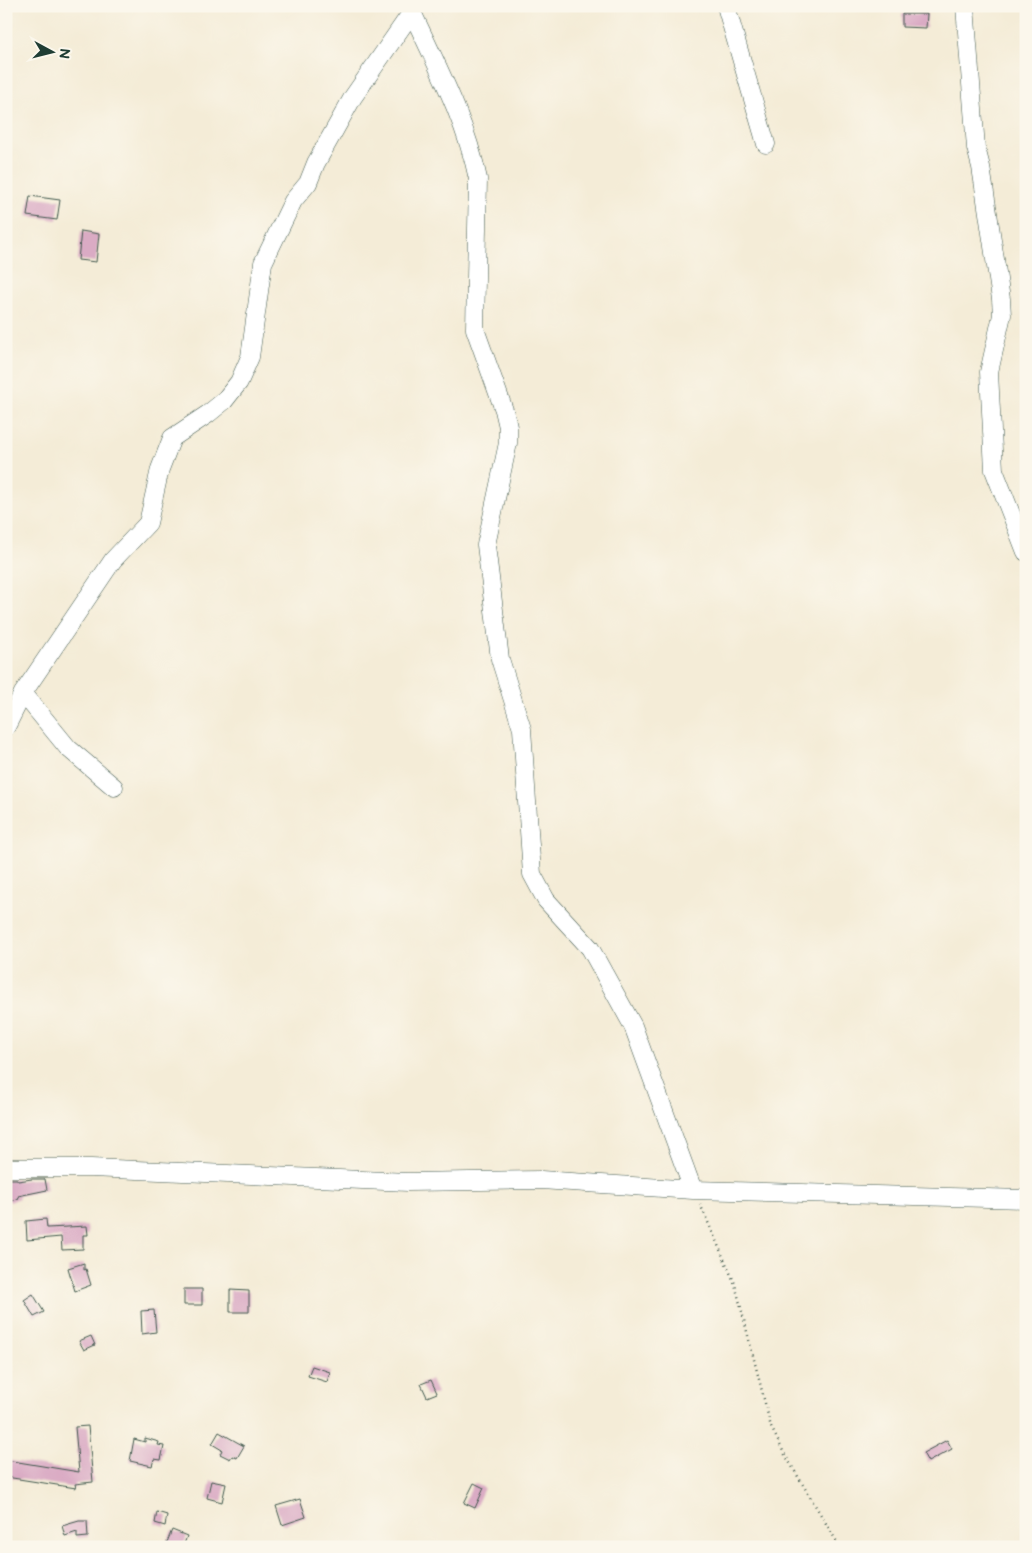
<svg xmlns="http://www.w3.org/2000/svg" width="1032" height="1553" font-family="'Balsamiq Sans',sans-serif">
<style>
.building{fill:#daabc4}
.lines{fill:none;stroke-linecap:round;stroke-linejoin:round}
.minor-casing{stroke:#3f574c;stroke-width:19}
.path{stroke:#3f574c;stroke-width:2.5;stroke-dasharray:1 4;stroke-linecap:butt}
.minor{stroke:#fff;stroke-width:18}
</style>
<rect width="100%" height="100%" fill="#fbf7ec"/>
<filter id="ink" filterUnits="userSpaceOnUse"><feTurbulence type="fractalNoise" baseFrequency=".02" numOctaves="2"/><feDisplacementMap in="SourceGraphic" scale="10" xChannelSelector="R" yChannelSelector="G"/><feConvolveMatrix kernelMatrix="1 2 1 2 8 2 1 2 1" color-interpolation-filters="sRGB"/></filter>
<filter id="wash" filterUnits="userSpaceOnUse"><feTurbulence type="fractalNoise" baseFrequency=".0096" numOctaves="4" result="noise"/><feDisplacementMap in="SourceGraphic" scale="20" xChannelSelector="R" yChannelSelector="G"/><feGaussianBlur stdDeviation="1.12" result="paint"/><feColorMatrix in="noise" values="0 0 0 0 0 0 0 0 0 0 0 0 0 0 0 0 0 1.4 0 .05"/><feComposite in="paint" operator="in"/></filter>
<g filter="url(#wash)">
<rect width="100%" height="100%" fill="#f4ecd7"/>
<g id="blocks">
<!-- building -->
<path class="building" d="M902,14H927L926,28L902,27Z
M30,196L60,200L57,220L27,216Z
M81,231L99,234L96,262L78,260Z
M6,1179H17L18,1181L32,1179H45L47,1190L18,1196L19,1198L10,1202L6,1195Z
M46,1219L47,1228L87,1226L88,1235H83V1249L62,1250L61,1237L27,1240L26,1221Z
M84,1263V1270L86,1269L91,1285L75,1291L68,1268Z
M184,1289H202V1305H184Z
M230,1290L249,1291V1312H230Z
M33,1294L44,1312L34,1317L24,1300Z
M154,1310L156,1332L142,1334L141,1311Z
M91,1336L95,1345L84,1350L79,1341Z
M312,1366L330,1372L327,1382L308,1376Z
M431,1380L437,1393L427,1397L421,1384Z
M88,1426L93,1482L75,1484L76,1488L6,1477V1460L79,1472L75,1427Z
M219,1432L244,1446L237,1458L232,1456L230,1459L220,1454L222,1450L212,1444Z
M145,1438L159,1442L158,1445L164,1446L161,1460L154,1459L152,1466L130,1461L134,1439L145,1442Z
M947,1440L952,1449L928,1462L923,1453Z
M211,1481L226,1484L222,1502L207,1498Z
M474,1483L484,1488L475,1508L464,1503Z
M300,1499L306,1517L282,1525L276,1506Z
M157,1512L167,1515L165,1526L155,1523Z
M79,1521H87L88,1537L77,1538V1532L65,1536L62,1526Z
M172,1530L187,1536L183,1547H165Z"/>
</g>
</g>
<g filter="url(#ink)">
<use href="#blocks" fill-opacity="0" stroke="#3f574c" stroke-width="1"/>
<g class="lines">
<!-- minor casing -->
<g class="minor-casing">
<path id="minor" d="M411,6L412,12C437,66 466,121 478,179L475,329L504,410L508,427V443L486,545L500,659L522,729L532,874L546,900L590,948L633,1026L693,1190
M726,6L766,144
M965,6L976,148L981,167L1001,299L1002,315L989,372L994,470L1026,552
M23,693L68,748L114,787
M6,727L23,693L113,560L148,523L160,469L172,438L208,414L224,401L239,382L250,357L263,263L293,201L308,183L316,163L353,97L412,12
M6,1168H91L408,1182L541,1180L693,1190L1026,1199"/>
</g>
<!-- path -->
<path class="path" d="M700,1204L735,1284L771,1427L784,1453L840,1547"/>
<!-- minor -->
<use href="#minor" class="minor"/>
</g>
</g>
<!-- margin -->
<rect width="1032" height="1553" fill="none" stroke="#fbf7ec" stroke-width="25"/>
<!-- north arrow -->
<g transform="translate(52 52) rotate(97)" stroke="#fbf7ec" stroke-width="4" paint-order="stroke">
<path d="M0-4L9 19L0 12L-9 19Z" fill="#1f3d34"/>
<text y="-8" font-size="14" font-weight="bold" text-anchor="middle" fill="#1f3d34">N</text>
</g>
</svg>
